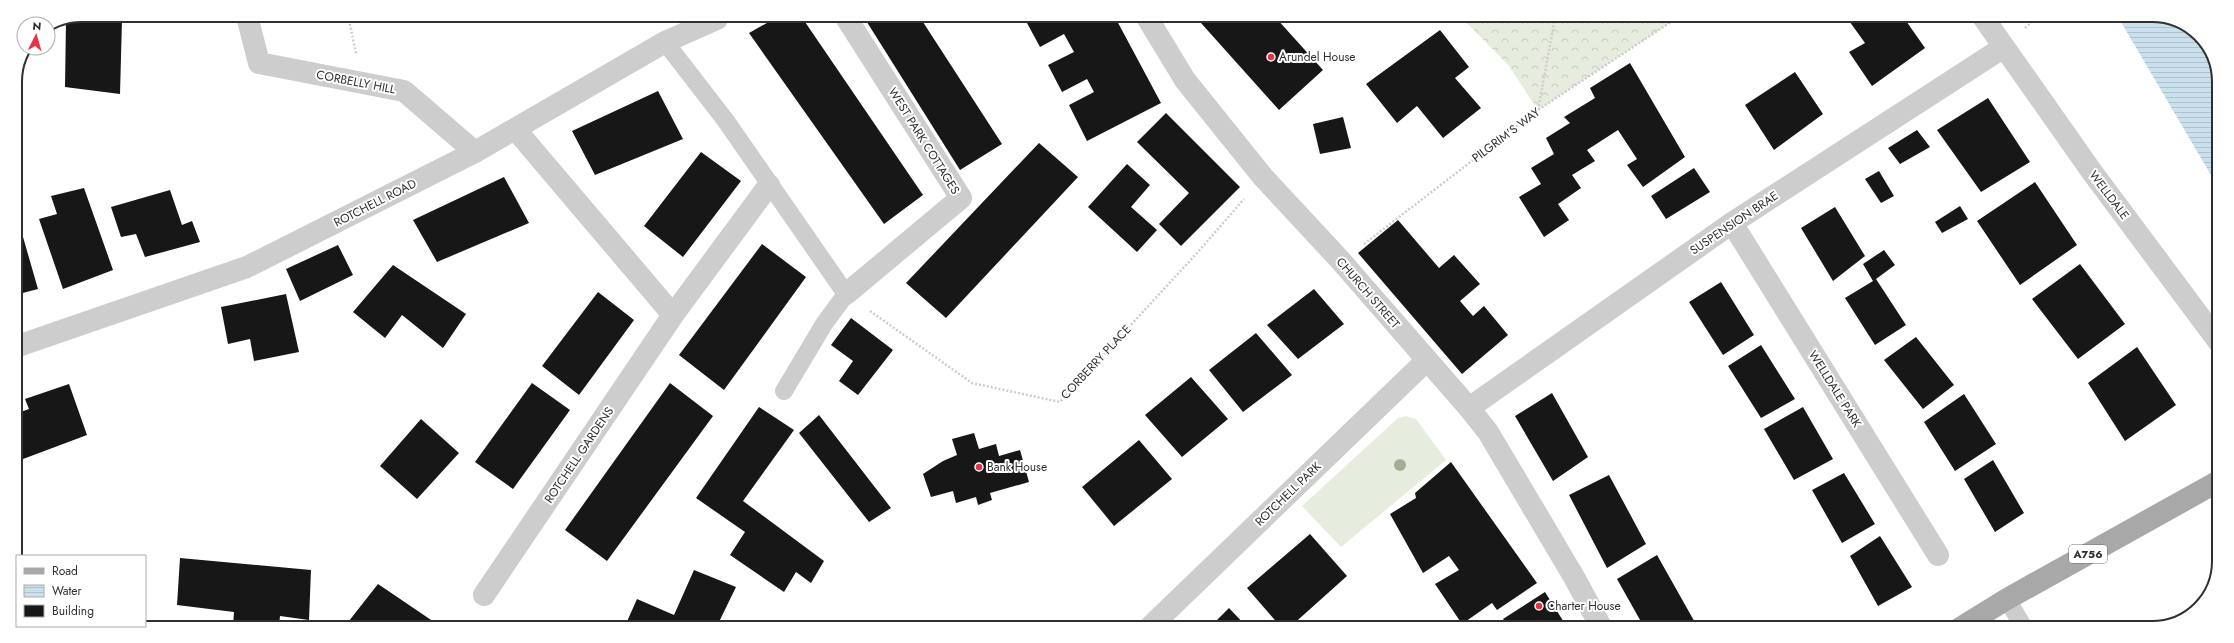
<svg xmlns="http://www.w3.org/2000/svg" width="2234" height="643" font-family="Jost,sans-serif">
<style>
.grass{fill:#e7edde}
.forest{fill:url(#forest-crowns)}
.water{fill:url(#water-rules)}
.building{fill:#171717}
.lines{fill:none;stroke-linecap:round;stroke-linejoin:round}
.path{stroke:#cdcdcd;stroke-width:2.5;stroke-dasharray:2 2;stroke-linecap:butt}
.lane{stroke:#cdcdcd;stroke-width:18}
.street{stroke:#cdcdcd;stroke-width:22}
.primary{stroke:#a8a8a8;stroke-width:22}
.tree{fill:#a2af94}
.poi-dot{fill:#e83246;stroke:#fff;stroke-width:1.5}
.labels{text-anchor:middle;stroke-width:4;stroke-linejoin:round;paint-order:stroke}
.shield{fill:#fff;stroke:#6e6e6e;stroke-width:1}
.shield-label{font-size:11px;font-weight:bold;fill:#303030}
.poi-label{font-size:12px;fill:#303030;stroke:#fff;text-anchor:start}
.street-label{font-size:12px;fill:#303030;stroke:#fff}
.rim{fill:none;stroke:#303030;stroke-width:2}
</style>
<defs>
<pattern id="forest-crowns" width="20" height="18" patternUnits="userSpaceOnUse"><rect width="20" height="18" fill="#e7edde"/><path d="M2 6a3 3 0 1 1 6 0M12 15a3 3 0 1 1 6 0" fill="none" stroke="#c6ccbf"/></pattern>
<pattern id="water-rules" width="6" height="5" patternUnits="userSpaceOnUse"><rect width="6" height="5" fill="#cae1ed"/><path d="M0 2.5h6" fill="none" stroke="#aec1cc"/></pattern>
</defs>
<rect width="100%" height="100%" fill="#fff"/>
<!-- grass -->
<path class="grass" d="M1406,416L1416,419L1446,460L1341,547L1302,506L1398,418Z"/>
<!-- forest -->
<path class="forest" d="M1462,18H1677L1538,110L1509,66Z"/>
<!-- water -->
<path class="water" d="M2118,17H2169L2203,38L2219,77L2218,187Z"/>
<!-- building -->
<path class="building" d="M1207,18H1276L1323,70L1279,110L1201,23Z
M1847,18H1904L1925,48L1872,86L1849,52L1865,43Z
M774,19H803L923,195L884,224L749,33Z
M865,19H921L1002,144L960,170Z
M1036,19H1116L1161,103L1087,141L1069,105L1094,92L1087,79L1062,92L1048,65L1074,52L1064,34L1040,47L1027,23Z
M66,20H122L120,94L65,87Z
M1440,30L1469,67L1455,78L1481,108L1443,138L1417,106L1397,123L1366,84Z
M1630,63L1685,157L1643,187L1627,165L1637,159L1618,130L1587,150L1595,161L1572,175L1581,188L1558,204L1569,220L1544,237L1519,197L1541,184L1531,168L1554,154L1546,138L1570,123L1564,117L1595,98L1590,88Z
M1795,72L1823,114L1774,150L1745,105Z
M658,91L683,139L595,175L572,131Z
M1988,98L2030,162L1981,192L1937,130Z
M1166,113L1240,187L1181,246L1159,224L1189,193L1137,142Z
M1343,117L1351,148L1320,154L1313,124Z
M1917,130L1930,147L1900,164L1888,148Z
M1039,143L1078,177L946,318L906,283Z
M701,152L741,181L683,257L644,226Z
M1127,164L1150,185L1131,207L1157,230L1137,252L1088,207Z
M1694,168L1710,192L1666,219L1651,196Z
M1879,171L1894,196L1881,203L1865,179Z
M504,177L529,223L437,262L413,220Z
M2035,182L2077,245L2020,285L1977,221Z
M84,188L113,270L63,289L39,219L57,214L51,196Z
M170,190L182,225L192,221L200,242L145,257L136,234L121,237L111,207Z
M1960,206L1968,219L1942,233L1935,222Z
M1835,207L1865,256L1833,281L1801,228Z
M1398,220L1439,268L1454,255L1480,284L1460,301L1473,316L1484,306L1508,335L1462,374L1358,253Z
M21,230L38,289L15,295V232Z
M762,244L806,277L724,390L679,355Z
M338,245L353,275L300,301L286,269Z
M1884,250L1895,265L1876,279L1906,325L1875,345L1845,298L1873,281L1863,264Z
M2080,264L2125,324L2078,359L2032,299Z
M393,265L466,314L443,348L402,315L385,338L353,312Z
M1721,282L1754,335L1723,355L1689,302Z
M1314,289L1344,324L1298,359L1267,325Z
M598,292L634,320L579,395L542,366Z
M286,294L299,352L254,361L250,339L228,344L221,307Z
M851,318L893,350L858,395L839,381L853,361L831,345Z
M1256,333L1292,375L1243,412L1209,370Z
M1916,337L1954,385L1923,409L1884,360Z
M1761,345L1795,399L1761,418L1728,366Z
M2137,347L2176,405L2125,441L2088,383Z
M1191,377L1228,419L1182,457L1145,415Z
M532,383L570,410L513,489L475,462Z
M670,383L713,416L607,561L565,530Z
M69,384L87,435L15,462V414L29,409L25,399Z
M1552,393L1588,457L1553,481L1515,416Z
M1964,394L1996,444L1955,471L1924,422Z
M759,407L794,430L743,501L824,561L811,583L796,572L784,592L730,555L745,532L696,498Z
M1803,407L1833,459L1794,480L1764,429Z
M819,415L891,508L869,522L799,433Z
M421,419L459,453L417,499L380,466Z
M974,433L979,449L996,444L999,456L1020,450L1029,482L990,493L992,500L978,505L976,497L956,503L953,491L931,497L923,474L943,461L957,455L952,439Z
M1139,440L1172,479L1114,526L1082,487Z
M1993,460L2024,513L1995,532L1964,479Z
M1451,462L1537,583L1497,610L1492,603L1462,624L1435,584L1459,570L1449,556L1423,573L1390,514L1416,498L1415,493Z
M1844,473L1875,524L1842,543L1812,490Z
M1609,475L1646,544L1607,568L1569,495Z
M1310,534L1347,576L1290,627H1281L1247,588Z
M1880,536L1912,587L1878,606L1850,556Z
M1657,555L1697,626L1694,628L1644,627L1617,579Z
M180,558L311,570L309,620L280,616L279,626H233L234,612L177,605Z
M694,570L736,587L717,626H625L637,599L674,615Z
M378,584L440,626H345Z
M1545,592L1567,627H1509L1503,619Z
M1229,608L1247,627H1210Z"/>
<g class="lines">
<!-- path -->
<path class="path" d="M349,20L356,53
M2025,28L2038,17
M1538,110L1555,18
M1364,244L1538,110L1677,18
M870,311L972,383L1060,402L1197,253L1244,199"/>
<!-- lane -->
<path class="lane" d="M665,42L726,121L846,294L824,324L784,391
M2007,599L2024,628"/>
<!-- street -->
<path class="street" d="M1983,17L2092,172L2218,341
M1148,19L1185,80L1263,177L1341,261L1469,408L1488,432L1574,577L1601,627
M248,20L259,63L404,91L475,152
M516,130L673,315L769,185
M1732,223L1938,555
M846,294L961,198L847,19
M15,347L247,267L475,152L665,42L717,19
M1469,408L1732,223L2004,47
M484,595L673,315
M1150,627L1427,360"/>
<!-- primary -->
<path class="primary" d="M1960,628L2007,599L2217,482"/>
</g>
<!-- trees -->
<circle class="tree" cx="1400" cy="465" r="6"/>
<!-- markers -->
<g class="poi-dot">
<circle cx="1271" cy="57" r="4"/>
<circle cx="979" cy="467" r="4"/>
<circle cx="1539" cy="606" r="4"/>
</g>
<g class="labels">
<!-- shield labels -->
<rect class="shield" x="2069" y="545" width="38" height="18" rx="3"/>
<g class="shield-label">
<text x="2088" y="558">A756</text>
</g>
<!-- poi labels -->
<g class="poi-label">
<text x="1279" y="61">Arundel House</text>
<text x="987" y="471">Bank House</text>
<text x="1547" y="610">Charter House</text>
</g>
<!-- street labels -->
<g class="street-label">
<text transform="translate(356 82) rotate(11)" y="4">CORBELLY HILL</text>
<text transform="translate(1506 135) rotate(-37)" y="4">PILGRIM'S WAY</text>
<text transform="translate(924 141) rotate(58)" y="4">WEST PARK COTTAGES</text>
<text transform="translate(2109 195) rotate(53)" y="4">WELLDALE</text>
<text transform="translate(375 203) rotate(-27)" y="4">ROTCHELL ROAD</text>
<text transform="translate(1734 223) rotate(-34)" y="4">SUSPENSION BRAE</text>
<text transform="translate(1368 293) rotate(49)" y="4">CHURCH STREET</text>
<text transform="translate(1096 362) rotate(-47)" y="4">CORBERRY PLACE</text>
<text transform="translate(1835 389) rotate(58)" y="4">WELLDALE PARK</text>
<text transform="translate(579 455) rotate(-56)" y="4">ROTCHELL GARDENS</text>
<text transform="translate(1288 494) rotate(-44)" y="4">ROTCHELL PARK</text>
</g>
</g>
<!-- crop -->
<path d="M0 0H2234V643H0ZM82 22H2152A60 60 0 0 1 2212 82V561A60 60 0 0 1 2152 621H82A60 60 0 0 1 22 561V82A60 60 0 0 1 82 22Z" fill="#fff" fill-rule="evenodd"/>
<path class="rim" d="M82 22H2152A60 60 0 0 1 2212 82V561A60 60 0 0 1 2152 621H82A60 60 0 0 1 22 561V82A60 60 0 0 1 82 22Z"/>
<!-- legend -->
<rect x="16" y="555" width="130" height="72" fill="#ffffff" stroke="#acacac"/>
<rect x="24" y="568" width="20" height="6" fill="#a8a8a8" stroke="#acacac"/>
<text x="52" y="575" font-size="12" fill="#303030">Road</text>
<rect x="24" y="585" width="20" height="12" fill="url(#water-rules)" stroke="#acacac"/>
<text x="52" y="595" font-size="12" fill="#303030">Water</text>
<rect x="24" y="605" width="20" height="12" fill="#171717" stroke="#acacac"/>
<text x="52" y="615" font-size="12" fill="#303030">Building</text>
<!-- north arrow -->
<g transform="translate(36 36) rotate(5)"><circle r="19" fill="#ffffff" stroke="#acacac"/>
<path d="M0-3L7 15L0 10L-7 15Z" fill="#e83246"/>
<text y="-6" font-size="11" font-weight="bold" text-anchor="middle" fill="#303030">N</text>
</g>
</svg>
